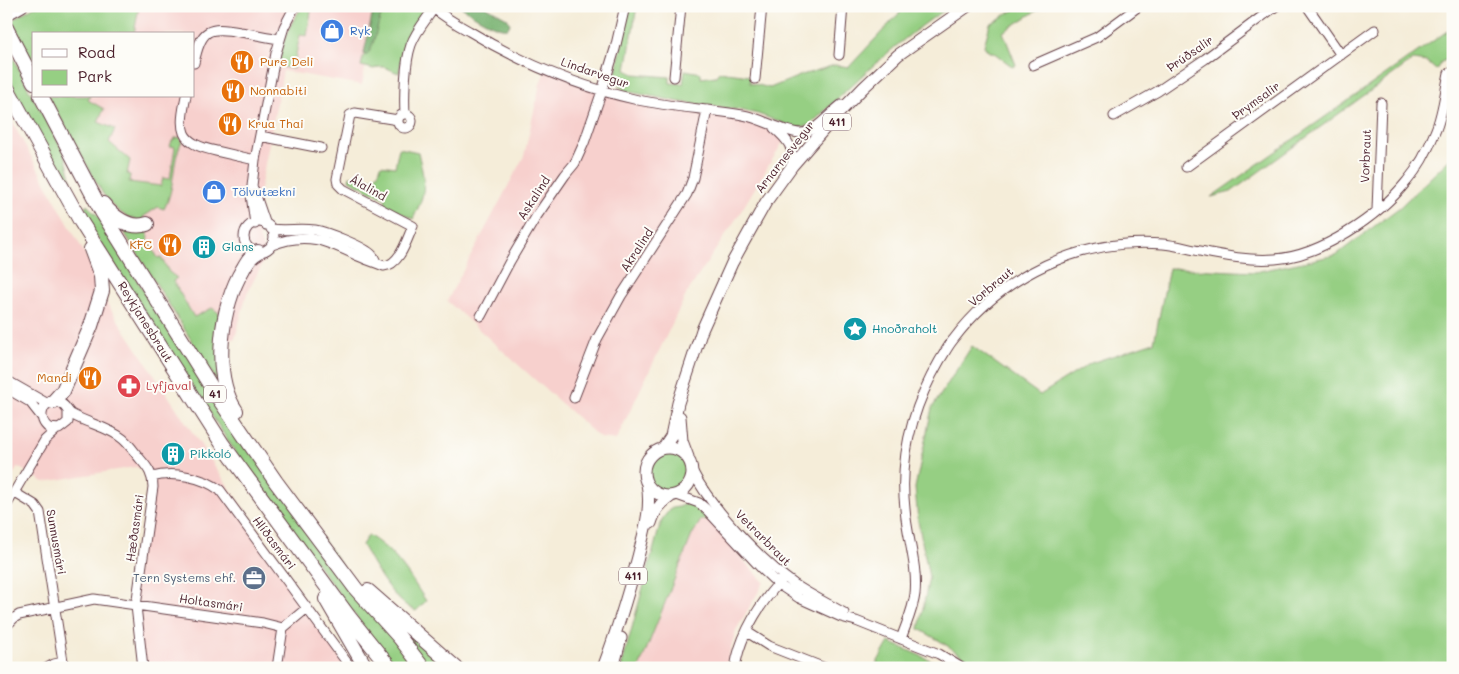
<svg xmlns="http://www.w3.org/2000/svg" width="1459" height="674" font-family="Mali,sans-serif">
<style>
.built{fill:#f7d0cd}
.green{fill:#96cf83;stroke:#707757}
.forest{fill:#78b271;stroke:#61684e}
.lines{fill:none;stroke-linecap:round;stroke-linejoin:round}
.minor-casing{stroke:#643e45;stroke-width:11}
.major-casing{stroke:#643e45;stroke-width:13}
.highway-casing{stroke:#643e45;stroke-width:16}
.minor{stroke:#fff;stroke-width:9}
.major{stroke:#fff;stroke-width:11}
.highway{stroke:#fff;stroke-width:14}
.labels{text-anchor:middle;stroke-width:4;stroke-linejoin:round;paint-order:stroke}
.shield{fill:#fdfcf7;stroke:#806168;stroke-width:1}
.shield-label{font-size:11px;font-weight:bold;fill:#4a1f2b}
.shop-label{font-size:12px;fill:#366cbe;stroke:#fdfcf7;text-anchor:start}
.street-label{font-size:12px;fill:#4a1f2b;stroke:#fdfcf7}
.food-label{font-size:12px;fill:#c56008;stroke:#fdfcf7;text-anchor:start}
.culture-label{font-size:12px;fill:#0d838f;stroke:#fdfcf7;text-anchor:start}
.health-label{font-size:12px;fill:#be3a42;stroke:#fdfcf7;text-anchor:start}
.service-label{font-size:12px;fill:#4e5e75;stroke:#fdfcf7;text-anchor:end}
</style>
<rect width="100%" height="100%" fill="#fdfcf7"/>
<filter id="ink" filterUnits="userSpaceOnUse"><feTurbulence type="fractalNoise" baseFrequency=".02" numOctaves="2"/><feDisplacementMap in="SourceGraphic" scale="10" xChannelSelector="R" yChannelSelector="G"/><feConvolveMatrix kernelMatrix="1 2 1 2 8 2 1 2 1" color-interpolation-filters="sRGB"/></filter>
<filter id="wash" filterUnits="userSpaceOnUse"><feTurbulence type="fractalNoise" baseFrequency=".0096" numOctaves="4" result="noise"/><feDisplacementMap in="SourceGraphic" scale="20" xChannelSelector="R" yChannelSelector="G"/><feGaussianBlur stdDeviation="1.12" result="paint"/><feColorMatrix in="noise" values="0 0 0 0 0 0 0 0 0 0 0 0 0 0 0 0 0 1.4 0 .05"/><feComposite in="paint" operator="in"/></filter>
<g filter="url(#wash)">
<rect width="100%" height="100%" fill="#f5edd9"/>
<!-- built -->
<path class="built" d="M52,6H376L362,85L283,71L260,190L259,237L266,257L247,293L235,338L200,356L121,231L51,96H194V34H34L15,26Z
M547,65L589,82L634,95L739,111L792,127L738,216L687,293L616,440L600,438L447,301L524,156L540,84Z
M6,111L90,263L98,290L307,605L346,668H139L132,628L133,597L150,486L148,476L143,469L135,467L44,482L18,467L6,485Z
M701,520H711L744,561L764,582L736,630L725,668H639L692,535Z"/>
<!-- green -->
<path class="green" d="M35,6H139L134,34H34V67L12,20Z
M303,6H312L307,36L300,35L293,69L278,66C282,43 288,25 303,6Z
M375,6H421L424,13L410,33L403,49L399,73C390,71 384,63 374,69L361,66Z
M629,6H637L626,70L634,74L670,77V83L683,84L685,70L701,73V78L716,76L719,72L750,76V83L770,88L802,75L835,65L849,67L906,6H951C898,39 854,83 810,125L796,128L758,114L740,110L680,102L626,91L618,85L615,79Z
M1021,6H1044L1003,32L1016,65L1013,67L993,52H989L984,46L990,24Z
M1453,27V60L1449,59L1441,62L1436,70L1427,62L1413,60L1231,192L1211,197Z
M6,43L29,90L65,154L72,182L62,174L27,114L6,73Z
M48,96H90L88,100L104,109L98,122L115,129L109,142L130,160L127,174L130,175L129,182L161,186L163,178L170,179L175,147L170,146L172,141L175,138L180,137L182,141C171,162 176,188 164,209L158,207L143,217L145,222C123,217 117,212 103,194Z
M399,148L418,152C425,184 428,188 413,219L384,204L386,199L349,180L350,176C365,178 377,184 381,165L395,167Z
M1453,156V668H1172L1164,664L1107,668H981L940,641L919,629L929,577L918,521L915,488L932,408L972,346L1040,395L1091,363L1154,342L1169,268L1255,272L1336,255L1400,207Z
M87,205L100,218L145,293L416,668H396L360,622L243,464L89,225L85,206Z
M132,227L148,232V241L158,258L161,257L169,272L177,278L173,281L194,317L212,308L219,313L222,320L219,385L124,232Z
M648 472a20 20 0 1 1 40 0a20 20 0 1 1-40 0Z
M686,504H694L711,520H701L692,535L639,668H621L659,529L663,518L671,508L679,507Z
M368,535C396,552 409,575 426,601L416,611C391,600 375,567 362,545Z
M372,596L449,668H426Z
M889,642L937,663L940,668H874Z"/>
<!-- forest -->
<path class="forest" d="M374,6L391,7C387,10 383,10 382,14C376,26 375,47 366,56L364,53Z
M460,6H485L507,18L510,24L508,28C497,31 470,13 460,6Z"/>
</g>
<g filter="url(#ink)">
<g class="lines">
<!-- minor casing -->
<g class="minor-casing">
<path id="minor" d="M431,6C443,16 456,24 469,31C520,62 579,87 638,100C672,107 708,109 743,115C761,118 785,133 801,133C816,132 829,114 841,105
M1307,6L1341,55
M839,55L843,6
M194,63C201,29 208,26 240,32C253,34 267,37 280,39
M1033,65L1097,37L1139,6
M674,77L681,6
M755,79L762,6
M186,96C179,130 178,143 216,151C229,154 242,157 255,160
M405,114C404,95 405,62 411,45C416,31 426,20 434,8
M398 121a7 7 0 1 1 14 0a7 7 0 1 1-14 0Z
M1114,116L1158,91L1205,59L1276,6
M774,128C787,139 795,148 792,166
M260,136L321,148
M1186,167L1375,30
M254,190L266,225
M1377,210L1381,103
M244 237a15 15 0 1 1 30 0a15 15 0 1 1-30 0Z
M255,224L251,195L255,160L276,53L284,27L295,6
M271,229C286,231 300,228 315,230C327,232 365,247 372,255C374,257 375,260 376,262
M272,245C306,231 327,241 358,256C367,260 376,263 384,266C400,265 407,239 413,226L343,189L338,184L337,179L350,115L355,113L398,120
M481,316L510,261L536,217L565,175L575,163L584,143L602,91L615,49L625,6
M6,380L48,404
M6,388L30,402L41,416
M574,398L597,339L621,296L687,194L693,178L707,110
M68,412V422L59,429L49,428C37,420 41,400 57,402C65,403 66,410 71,414C88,424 109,427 123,439C130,445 135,453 141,460C148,468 153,475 153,487L136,606L143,668
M693,472C711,508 761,560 794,584C810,595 827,603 844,613
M152,477C174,471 202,477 220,490L351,668
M15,493L35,505L40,512L64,668
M677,495L699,503L706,509L762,569L778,584L799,598L841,617L856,621L939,654L962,668
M6,506L45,440L56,430
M6,626L14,618L19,615L94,599L263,623L283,628
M747,632L769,646L825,668
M901,639C906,624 913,610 915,594C918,566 907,537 905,509C899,455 913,406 940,360C944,354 948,346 953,340C1002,275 1081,237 1163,244C1176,245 1188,249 1200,251C1224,256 1250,261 1275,259C1321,256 1379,216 1407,181C1419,167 1428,150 1435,132C1443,114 1445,92 1449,73
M47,668L54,664L63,662
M277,668L283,628L307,608
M735,668C740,635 760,604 781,580"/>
</g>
<!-- major casing -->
<g class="major-casing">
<path id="major" d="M6,15L22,6
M680,417L682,441L688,457
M644 472a24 24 0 1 1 48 0a24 24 0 1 1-48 0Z
M663,448L671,436L678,403L702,330L732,263L766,202L792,166L832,120L863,88L898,55L968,6
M651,523C655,511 659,504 670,497
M603,668C617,631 628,594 638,557C644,532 652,509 647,484
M613,668L621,638"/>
</g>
<!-- highway casing -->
<g class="highway-casing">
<path id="highway" d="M6,28L34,82
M6,86L81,222L223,445L349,617L390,668
M41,96L102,212L217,396L276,482L356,589L400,638L423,668
M103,204C113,217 130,230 147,224
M53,402L63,391L91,326L102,291L101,276L91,249
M236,411C211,374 221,305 243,269C247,262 250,256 258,252
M368,591L456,668
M326,599L366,668"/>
</g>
<!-- minor -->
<use href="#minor" class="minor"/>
<!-- major -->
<use href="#major" class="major"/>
<!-- highway -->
<use href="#highway" class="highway"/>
</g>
</g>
<!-- icons -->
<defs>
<g id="shop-disc" transform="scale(1.25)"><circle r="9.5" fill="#3f7fe0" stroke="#fdfcf7"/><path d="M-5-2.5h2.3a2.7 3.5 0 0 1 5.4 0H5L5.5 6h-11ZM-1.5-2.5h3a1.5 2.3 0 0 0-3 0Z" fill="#fff"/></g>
<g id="restaurant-disc" transform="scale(1.25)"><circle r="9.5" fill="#e8710a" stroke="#fdfcf7"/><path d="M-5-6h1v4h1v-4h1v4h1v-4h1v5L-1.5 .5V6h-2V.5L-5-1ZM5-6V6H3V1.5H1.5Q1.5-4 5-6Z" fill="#fff"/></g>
<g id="building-disc" transform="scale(1.25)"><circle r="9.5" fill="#0f9aa8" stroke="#fdfcf7"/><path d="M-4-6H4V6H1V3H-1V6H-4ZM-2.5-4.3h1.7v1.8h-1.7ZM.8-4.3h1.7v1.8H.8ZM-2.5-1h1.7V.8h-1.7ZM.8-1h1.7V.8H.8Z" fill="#fff"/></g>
<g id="sight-disc" transform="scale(1.25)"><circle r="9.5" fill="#0f9aa8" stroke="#fdfcf7"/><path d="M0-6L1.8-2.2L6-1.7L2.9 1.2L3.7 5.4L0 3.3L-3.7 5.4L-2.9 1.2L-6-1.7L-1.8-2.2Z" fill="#fff"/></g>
<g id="pharmacy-disc" transform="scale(1.25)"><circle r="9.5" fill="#e0444e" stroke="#fdfcf7"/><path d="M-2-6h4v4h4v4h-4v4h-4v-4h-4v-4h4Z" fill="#fff"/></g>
<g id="office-disc" transform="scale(1.25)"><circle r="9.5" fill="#5c6f8a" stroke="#fdfcf7"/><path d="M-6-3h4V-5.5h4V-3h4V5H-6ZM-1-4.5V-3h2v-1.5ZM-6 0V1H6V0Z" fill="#fff"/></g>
</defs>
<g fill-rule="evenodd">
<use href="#shop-disc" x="332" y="31"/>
<use href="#restaurant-disc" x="242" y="62"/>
<use href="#restaurant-disc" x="233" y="91"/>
<use href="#restaurant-disc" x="230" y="124"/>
<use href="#shop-disc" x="214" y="192"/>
<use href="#restaurant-disc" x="170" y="245"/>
<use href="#building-disc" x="204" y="247"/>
<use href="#sight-disc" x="855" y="329"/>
<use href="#restaurant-disc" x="90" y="378"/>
<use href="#pharmacy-disc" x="129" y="386"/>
<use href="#building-disc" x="173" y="454"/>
<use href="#office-disc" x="254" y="578"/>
</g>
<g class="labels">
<!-- shield labels -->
<g class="shield">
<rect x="823" y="113.5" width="28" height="17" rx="4"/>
<rect x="204" y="385.5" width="22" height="17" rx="4"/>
<rect x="619" y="567.5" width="28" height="17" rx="4"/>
</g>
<g class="shield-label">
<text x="837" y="126">411</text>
<text x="215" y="398">41</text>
<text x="633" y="580">411</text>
</g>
<!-- shop labels -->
<g class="shop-label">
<text x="350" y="35">Ryk</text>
<text x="232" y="196">Tölvutækni</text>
</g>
<!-- street labels -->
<g class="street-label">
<text transform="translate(1190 54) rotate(-35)" y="4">Þrúðsalir</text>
<text transform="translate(595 73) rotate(19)" y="4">Lindarvegur</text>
<text transform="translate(1256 101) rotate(-36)" y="4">Þrymsalir</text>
<text transform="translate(1366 156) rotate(-88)" y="4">Vorbraut</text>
<text transform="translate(785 157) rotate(-52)" y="4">Arnarnesvegur</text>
<text transform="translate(368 188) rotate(29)" y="4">Álalind</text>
<text transform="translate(534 198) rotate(-57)" y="4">Askalind</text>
<text transform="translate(637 250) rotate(-57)" y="4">Akralind</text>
<text transform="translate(991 287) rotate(-40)" y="4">Vorbraut</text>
<text transform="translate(145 322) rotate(58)" y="4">Reykjanesbraut</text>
<text transform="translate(135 528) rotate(-82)" y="4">Hæðasmári</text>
<text transform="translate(763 538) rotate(45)" y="4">Vetrarbraut</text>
<text transform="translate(56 542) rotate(80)" y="4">Sunnusmári</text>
<text transform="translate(274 543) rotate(53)" y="4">Hlíðasmári</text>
<text transform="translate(211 603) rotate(8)" y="4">Holtasmári</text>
</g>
<!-- food labels -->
<g class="food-label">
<text x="260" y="66">Pure Deli</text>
<text x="250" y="95">Nonnabiti</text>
<text x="248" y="128">Krua Thai</text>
<text x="152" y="249" text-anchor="end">KFC</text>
<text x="72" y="382" text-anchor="end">Mandi</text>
</g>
<!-- culture labels -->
<g class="culture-label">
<text x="222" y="251">Glans</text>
<text x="872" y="333">Hnoðraholt</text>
<text x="190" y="458">Pikkoló</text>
</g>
<!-- health labels -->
<g class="health-label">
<text x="146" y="390">Lyfjaval</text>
</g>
<!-- service labels -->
<g class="service-label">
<text x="236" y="582">Tern Systems ehf.</text>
</g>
</g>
<!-- margin -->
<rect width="1459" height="674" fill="none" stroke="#fdfcf7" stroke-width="25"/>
<!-- legend -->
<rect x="32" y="32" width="162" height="65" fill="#fdfcf7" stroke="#b5a4a5"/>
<rect x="42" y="49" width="25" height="8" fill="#ffffff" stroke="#b5a4a5"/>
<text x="78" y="58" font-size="15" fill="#4a1f2b">Road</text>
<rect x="42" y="70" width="25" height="15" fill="#96cf83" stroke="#b5a4a5"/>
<text x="78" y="82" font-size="15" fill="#4a1f2b">Park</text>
</svg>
